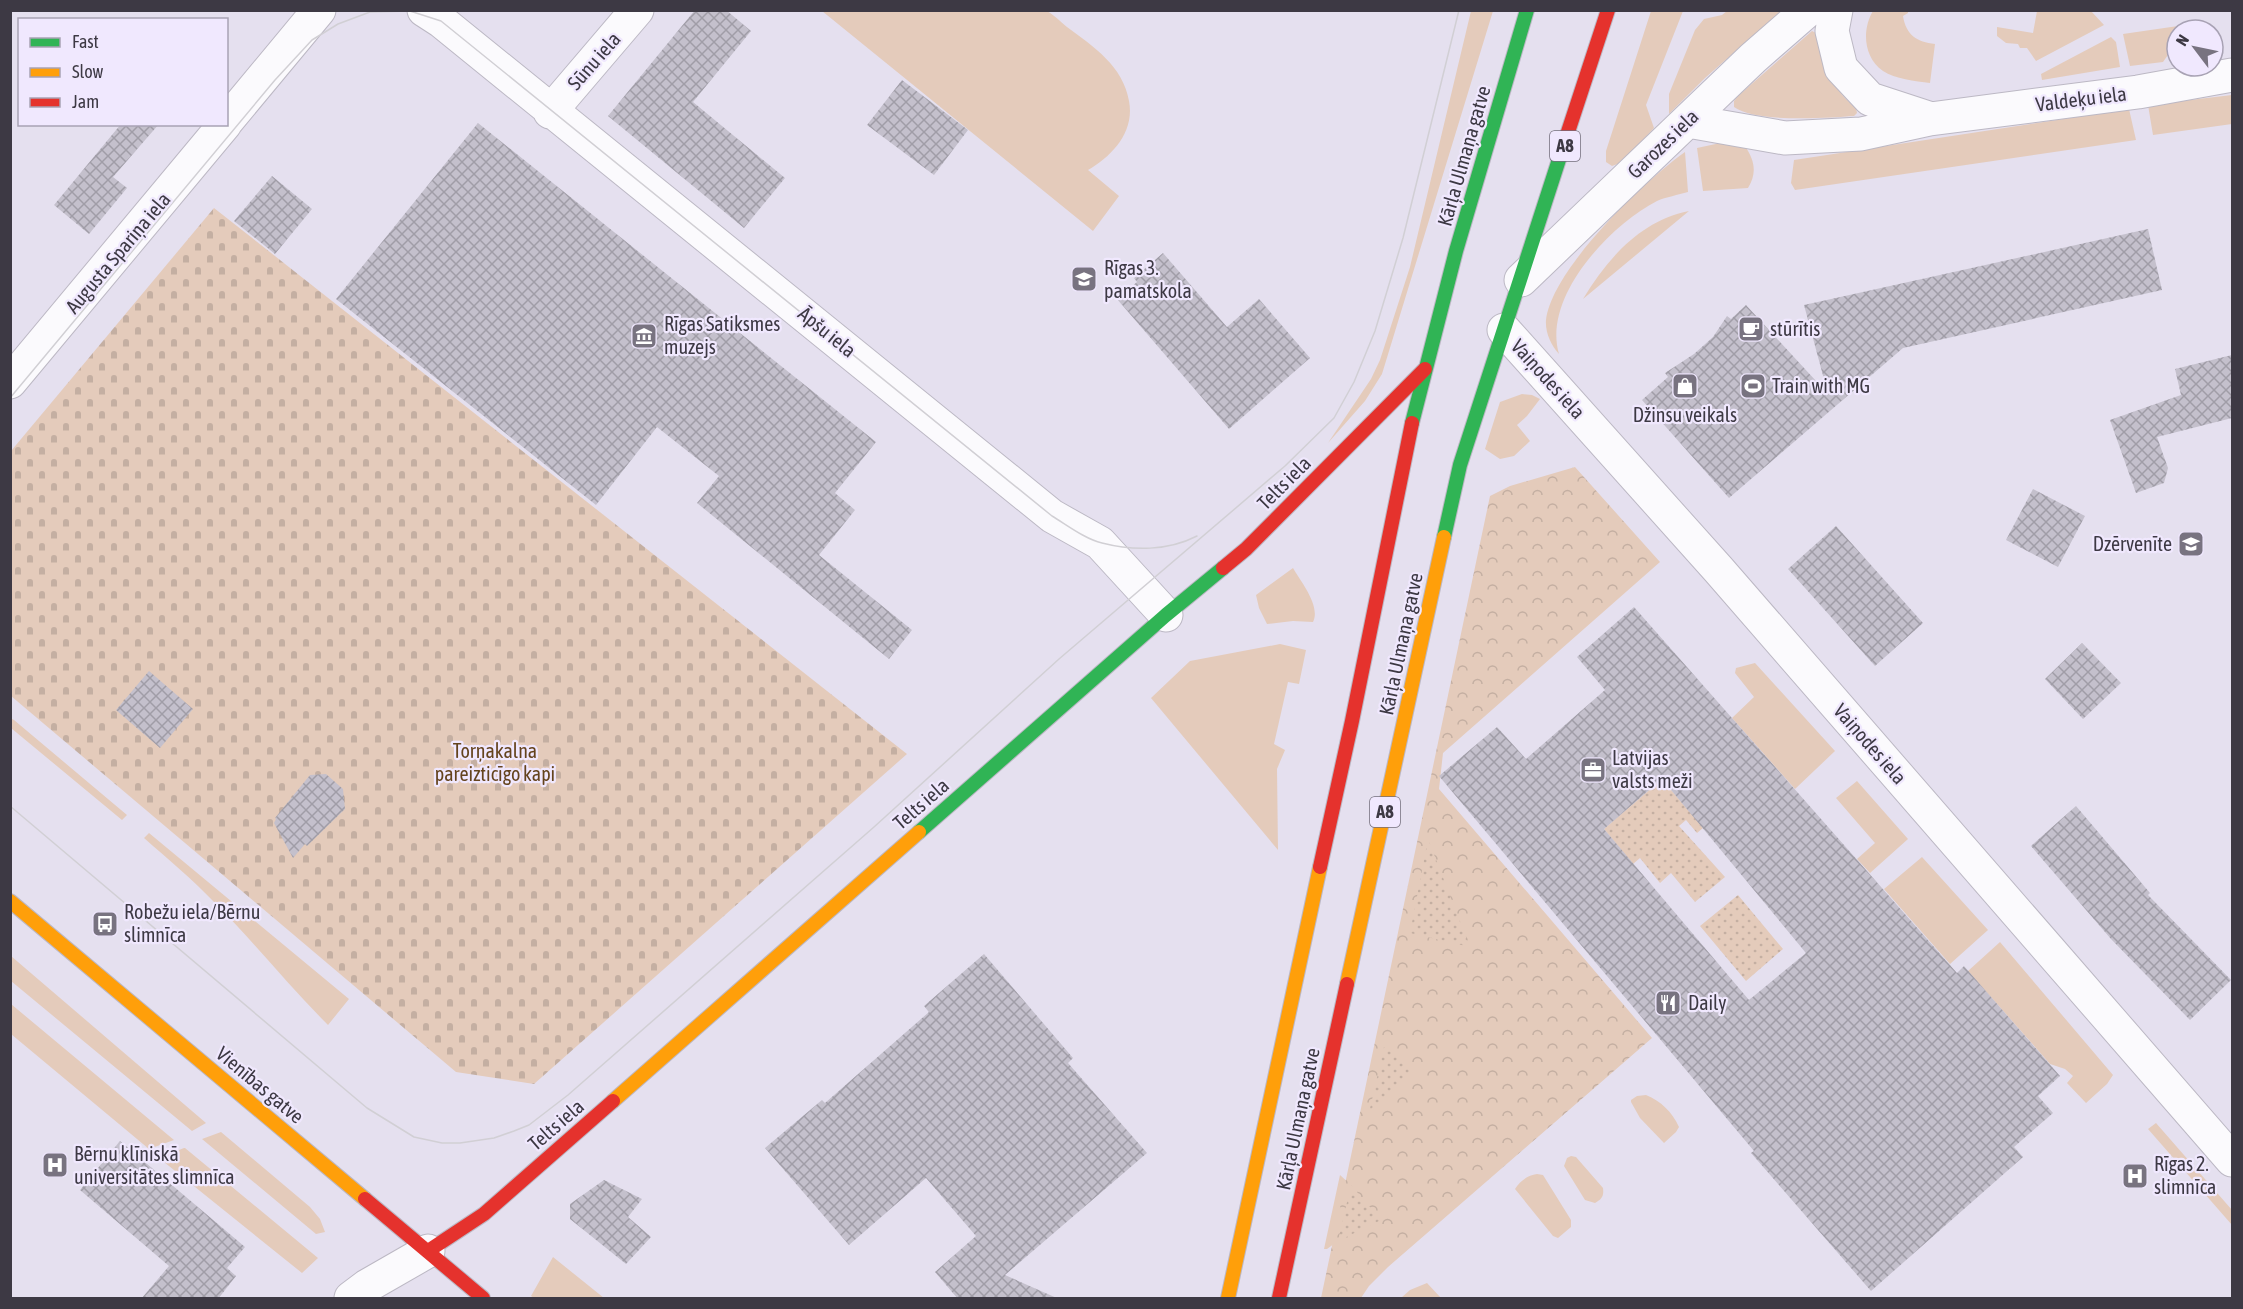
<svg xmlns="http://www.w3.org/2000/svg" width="2243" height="1309" font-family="'Asap Condensed',sans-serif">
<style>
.grass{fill:#e4cbbb}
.forest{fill:url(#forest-crowns)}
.cemetery{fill:url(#cemetery-stones)}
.garden{fill:url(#garden-dots)}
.building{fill:url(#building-cross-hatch);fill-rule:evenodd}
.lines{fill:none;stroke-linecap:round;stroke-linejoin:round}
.street-casing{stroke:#bcb8c4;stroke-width:35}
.fast-casing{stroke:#bcb8c4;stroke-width:16}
.slow-casing{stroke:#bcb8c4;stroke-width:16}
.jam-casing{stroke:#bcb8c4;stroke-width:16}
.street{stroke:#fbfafd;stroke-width:33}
.fast{stroke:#30b455;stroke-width:14}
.slow{stroke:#ff9f0a;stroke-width:14}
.jam{stroke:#e5322d;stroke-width:14}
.tram{stroke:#d1cfd4;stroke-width:1.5}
.labels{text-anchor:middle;stroke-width:4.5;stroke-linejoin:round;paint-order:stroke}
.shield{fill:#f0e8fe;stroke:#736e7c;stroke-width:1.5}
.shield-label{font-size:18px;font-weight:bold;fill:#3d3944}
.street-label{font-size:20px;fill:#3d3944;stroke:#f0e8fe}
.poi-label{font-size:20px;fill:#3d3944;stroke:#f0e8fe;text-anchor:start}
.park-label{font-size:20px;fill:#64431d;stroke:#f0e8fe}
</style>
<defs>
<pattern id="forest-crowns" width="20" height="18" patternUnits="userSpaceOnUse" patternTransform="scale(1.5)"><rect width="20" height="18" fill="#e4cbbb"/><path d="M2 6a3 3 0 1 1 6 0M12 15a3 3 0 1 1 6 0" fill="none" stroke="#c4afa2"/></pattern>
<pattern id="cemetery-stones" width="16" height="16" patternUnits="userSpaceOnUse" patternTransform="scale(1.5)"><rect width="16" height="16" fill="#e4cbbb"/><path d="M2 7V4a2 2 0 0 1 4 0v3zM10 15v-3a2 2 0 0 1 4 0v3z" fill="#c4afa2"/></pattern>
<pattern id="garden-dots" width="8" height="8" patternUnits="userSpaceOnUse" patternTransform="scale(1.5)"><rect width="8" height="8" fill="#e4cbbb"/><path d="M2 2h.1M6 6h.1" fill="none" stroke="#c4afa2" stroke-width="1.8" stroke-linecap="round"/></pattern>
<pattern id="building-cross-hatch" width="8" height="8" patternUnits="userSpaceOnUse" patternTransform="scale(1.5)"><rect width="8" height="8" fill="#c4c0cc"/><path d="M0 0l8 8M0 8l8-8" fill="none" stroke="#a09da7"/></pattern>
</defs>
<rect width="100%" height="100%" fill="#e5e0ef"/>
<!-- grass -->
<path class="grass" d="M822,11C878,10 934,10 990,10C1003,10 1034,7 1045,10C1052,13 1061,22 1067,27C1094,47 1123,66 1129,101C1135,132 1112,156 1088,170L1119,196L1093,231Z
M1471,11H1493L1382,374L1365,401L1328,443L1371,379L1380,360L1410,267Z
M1651,11H1683L1646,105L1654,128L1623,162L1612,166L1606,162V151Z
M1727,11H1781L1705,78L1669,114V94L1695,30L1704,19L1722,15Z
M1873,11H1908V13L1903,16C1906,35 1917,42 1935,44L1930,83C1915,81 1895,79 1883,71C1863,57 1862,29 1873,11Z
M2037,11H2091L2104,25L2036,61L2027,48H2020L2018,44L2006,43L1997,36V27L2033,33Z
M2178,26L2170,52L2163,62L2130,66L2123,34Z
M1812,31L1818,34C1825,67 1829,86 1856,108L1857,113L1854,116C1827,118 1756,123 1734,107V101L1738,96Z
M2111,37L2116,42L2120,67L2042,80L2041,74Z
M2232,95V124L2153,135L2148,105Z
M2129,109L2136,140L1795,190L1791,183L1794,160Z
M1725,142L1745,146C1755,161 1757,173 1748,188L1703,191L1697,148Z
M1685,152L1688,192C1678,195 1666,197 1657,201C1610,225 1542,297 1559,354C1551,345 1545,332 1546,320C1552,269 1644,181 1685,152Z
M1689,211L1583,299C1608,258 1640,221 1689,211Z
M1522,394L1532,395L1540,399L1527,416L1517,425L1530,441L1514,456L1500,459L1485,449L1500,402Z
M1293,568C1301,582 1321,606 1313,622L1293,621L1267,624L1259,608L1256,595Z
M1280,644L1306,650L1299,684L1288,682L1274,744L1285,750L1277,769L1278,850L1151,698L1190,661Z
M1755,663L1835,751L1795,789L1732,718L1754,697L1735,673L1736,668Z
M10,718L14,720L127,815L122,820L11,728Z
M1857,781L1908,839L1870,873L1857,859L1875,843L1836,798Z
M149,833L349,999L328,1025C289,986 254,942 215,903C193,880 168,859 144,838Z
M1922,857L1988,930L1950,964L1884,889Z
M2000,942L2113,1075L2107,1084L2086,1103L2067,1083L2073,1076L2065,1069L2050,1064L1968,971Z
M11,956L206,1123L192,1131L11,981Z
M10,1004H11L174,1140L149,1149L11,1034Z
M1646,1095C1661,1101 1672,1112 1679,1127L1676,1132L1664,1143L1640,1118L1631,1102V1100L1637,1096Z
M2156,1123L2232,1210V1225L2148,1129Z
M221,1132L310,1207L320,1219L325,1232L316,1234L202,1139Z
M184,1148H185L318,1258L302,1273L159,1158Z
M1571,1156L1576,1157L1603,1188C1604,1196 1602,1199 1595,1203L1585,1200L1564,1166L1567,1158Z
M1537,1174L1543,1175L1571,1220V1227L1558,1238L1553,1236L1515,1189C1520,1181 1528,1175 1537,1174Z
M1340,1175L1351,1185L1338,1241L1327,1249H1324Z
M553,1257L604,1298H534L531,1296Z
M1427,1283L1441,1298H1401L1410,1290Z"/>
<!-- forest -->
<path class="forest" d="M1575,467L1660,562L1443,753L1439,789L1652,1038L1388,1267L1369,1286L1361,1298H1321L1490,496L1510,486Z"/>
<!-- cemetery -->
<path class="cemetery" d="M214,208L907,754L534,1084L456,1072L11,696V451Z"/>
<!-- garden -->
<path class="garden" d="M1662,779L1703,828L1697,833L1686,820L1679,826L1725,877L1695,902L1671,873L1660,883L1640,858L1633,864L1604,829Z
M1428,839L1470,947L1410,933Z
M1738,895L1783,949L1746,981L1700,926Z
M1384,1047L1416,1070L1369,1113Z
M1351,1185L1381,1220L1338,1241Z"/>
<!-- building -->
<path class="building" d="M695,10H726L751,31L693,102L785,178L744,228L608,116Z
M902,80L968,130L934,175L867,125Z
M478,123L876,442L835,493L855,510L819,555L912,630L889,659L697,503L719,476L657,427L596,505L336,299Z
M121,124H159L113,177L127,188L89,234L54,205Z
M272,176L312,209L275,254L234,221Z
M2148,229L2162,290L1903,348L1729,498L1642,400L1668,377L1665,373L1694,354L1713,337L1727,316L1731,319L1746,305L1828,394L1804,305Z
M1163,253L1227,327L1259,299L1310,358L1229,429L1117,299L1137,282L1134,278Z
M2232,355V418L2157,437L2168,468L2164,483L2136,493L2110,420L2181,395L2175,369Z
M2033,489L2085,516L2058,567L2006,540Z
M1836,526L1923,623L1875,666L1788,569Z
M1634,607L1957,973L1964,966L2060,1076L2038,1096L2053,1113L2014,1147L2023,1157L1871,1291L1751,1153L1754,1151L1439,776L1497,727L1526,759L1605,690L1577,657ZM1662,779L1806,953L1749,1000L1604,829Z
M2082,643L2121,683L2083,719L2045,679Z
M149,671L193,709L160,748L116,710Z
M326,774L343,789L345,809L307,846L305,844L293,858L274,823L276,819L275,818L310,775Z
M2076,806L2150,893L2148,895L2231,980L2190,1020L2111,939L2031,846Z
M984,954L1073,1058L1068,1063L1147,1153L1005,1275L1059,1299H958L935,1272L976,1236L926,1178L849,1245L765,1148L822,1100L825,1103L929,1012L924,1006Z
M120,1141L245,1247L227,1268L236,1276L218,1299H141L169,1266L80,1190Z
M604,1180L642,1199L628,1217L651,1237L626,1264L570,1219V1204Z"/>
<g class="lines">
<!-- street casing -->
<g class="street-casing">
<path id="street" d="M424,10L441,21L1052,516L1100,543L1166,615
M1836,10L1832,31L1841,68L1870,99L1928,118
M550,112L637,10
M1688,121L1785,138L1861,134L1930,119L2138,92L2232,75
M226,122L319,10
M1521,280L1753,58L1808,10
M1504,330L1718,569L2232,1160
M10,382L225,124
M351,1298L367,1286L428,1251"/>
</g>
<!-- fast casing -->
<g class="fast-casing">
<path id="fast" d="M1412,423L1456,251L1527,10
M1444,537L1460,465L1565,141
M919,832L1166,615L1223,568"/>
</g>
<!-- slow casing -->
<g class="slow-casing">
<path id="slow" d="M10,901L365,1199
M1347,984L1444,537
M613,1101L919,832
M1228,1298L1320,867"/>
</g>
<!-- jam casing -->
<g class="jam-casing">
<path id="jam" d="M1565,141L1608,10
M1223,568L1246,549L1425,369
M1320,867L1352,721L1412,423
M365,1199L483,1298
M428,1251L484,1214L613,1101
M1279,1298L1347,984"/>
</g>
<!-- street -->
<use href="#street" class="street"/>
<!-- fast -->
<use href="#fast" class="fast"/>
<!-- slow -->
<use href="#slow" class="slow"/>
<!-- jam -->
<use href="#jam" class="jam"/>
<!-- tram -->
<path class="tram" d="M10,398L275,80L312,40L338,24L370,12L410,11L441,21L1052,516C1067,525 1085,539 1102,543C1133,551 1168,551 1197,536
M10,806L367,1108L414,1137L442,1143H460L494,1138L514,1131L529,1125L568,1095L874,827L1059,659L1285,466L1334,418L1354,382L1375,331L1403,238L1459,10"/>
</g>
<!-- icons -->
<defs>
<g id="school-square" transform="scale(1.35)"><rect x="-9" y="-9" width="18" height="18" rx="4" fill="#787380" stroke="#f0e8fe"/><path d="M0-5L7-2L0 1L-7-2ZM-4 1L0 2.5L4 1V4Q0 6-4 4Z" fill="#fff"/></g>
<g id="cafe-square" transform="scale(1.35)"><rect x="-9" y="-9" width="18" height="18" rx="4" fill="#787380" stroke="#f0e8fe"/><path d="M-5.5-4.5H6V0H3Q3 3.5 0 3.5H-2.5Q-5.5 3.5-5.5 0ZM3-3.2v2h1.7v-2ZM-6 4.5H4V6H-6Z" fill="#fff"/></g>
<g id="museum-square" transform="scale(1.35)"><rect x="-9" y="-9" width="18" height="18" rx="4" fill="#787380" stroke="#f0e8fe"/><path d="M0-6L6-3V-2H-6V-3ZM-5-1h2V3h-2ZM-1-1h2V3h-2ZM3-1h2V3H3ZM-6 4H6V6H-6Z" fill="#fff"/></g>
<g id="shop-square" transform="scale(1.35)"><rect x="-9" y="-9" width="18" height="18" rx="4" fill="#787380" stroke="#f0e8fe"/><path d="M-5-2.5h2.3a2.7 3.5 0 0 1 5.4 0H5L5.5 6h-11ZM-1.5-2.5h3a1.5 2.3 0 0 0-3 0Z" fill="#fff"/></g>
<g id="stadium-square" transform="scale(1.35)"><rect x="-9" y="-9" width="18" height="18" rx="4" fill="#787380" stroke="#f0e8fe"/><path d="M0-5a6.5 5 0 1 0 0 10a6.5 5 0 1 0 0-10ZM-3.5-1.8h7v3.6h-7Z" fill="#fff"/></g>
<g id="office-square" transform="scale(1.35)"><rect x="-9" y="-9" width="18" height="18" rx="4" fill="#787380" stroke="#f0e8fe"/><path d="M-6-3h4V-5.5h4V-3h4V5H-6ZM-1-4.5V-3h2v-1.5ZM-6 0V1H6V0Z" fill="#fff"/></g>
<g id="bus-square" transform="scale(1.35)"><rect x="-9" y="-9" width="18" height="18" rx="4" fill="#787380" stroke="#f0e8fe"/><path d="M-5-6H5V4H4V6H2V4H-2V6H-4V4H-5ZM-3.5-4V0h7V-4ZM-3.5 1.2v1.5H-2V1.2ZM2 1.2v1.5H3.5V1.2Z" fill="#fff"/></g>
<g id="restaurant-square" transform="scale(1.35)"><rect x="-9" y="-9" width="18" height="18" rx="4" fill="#787380" stroke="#f0e8fe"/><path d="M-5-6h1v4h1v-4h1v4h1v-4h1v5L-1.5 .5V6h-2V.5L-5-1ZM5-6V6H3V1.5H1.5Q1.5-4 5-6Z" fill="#fff"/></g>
<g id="hospital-square" transform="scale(1.35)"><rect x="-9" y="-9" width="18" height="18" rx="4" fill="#787380" stroke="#f0e8fe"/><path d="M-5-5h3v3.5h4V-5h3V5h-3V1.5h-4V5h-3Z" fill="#fff"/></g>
</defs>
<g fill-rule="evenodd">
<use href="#school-square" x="1084" y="279"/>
<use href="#cafe-square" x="1751" y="329"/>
<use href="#museum-square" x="644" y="336"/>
<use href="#shop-square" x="1685" y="386"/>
<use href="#stadium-square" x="1753" y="386"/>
<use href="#school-square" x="2191" y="544"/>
<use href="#office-square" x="1593" y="770"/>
<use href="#bus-square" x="105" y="924"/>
<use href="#restaurant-square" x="1668" y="1003"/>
<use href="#hospital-square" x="55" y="1165"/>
<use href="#hospital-square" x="2135" y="1176"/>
</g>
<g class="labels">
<!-- shield labels -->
<g class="shield">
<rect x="1550" y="131" width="30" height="30" rx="4.5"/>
<rect x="1370" y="797" width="30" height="30" rx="4.5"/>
</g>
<g class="shield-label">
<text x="1565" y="152">A8</text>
<text x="1385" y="818">A8</text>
</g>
<!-- street labels -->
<g class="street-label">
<text transform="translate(594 61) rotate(-49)" y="7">Sūnu iela</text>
<text transform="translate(2081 99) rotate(-7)" y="7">Valdeķu iela</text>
<text transform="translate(1663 144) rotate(-44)" y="7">Garozes iela</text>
<text transform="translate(1464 156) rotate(-74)" y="7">Kārļa Ulmaņa gatve</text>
<text transform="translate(118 253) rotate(-50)" y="7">Augusta Spariņa iela</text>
<text transform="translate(827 332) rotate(39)" y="7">Āpšu iela</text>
<text transform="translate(1548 379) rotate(48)" y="7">Vaiņodes iela</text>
<text transform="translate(1284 483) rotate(-45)" y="7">Telts iela</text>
<text transform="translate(1401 644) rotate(-78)" y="7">Kārļa Ulmaņa gatve</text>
<text transform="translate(1870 744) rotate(49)" y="7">Vaiņodes iela</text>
<text transform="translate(921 804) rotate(-41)" y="7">Telts iela</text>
<text transform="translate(260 1085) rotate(40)" y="7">Vienības gatve</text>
<text transform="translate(1298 1119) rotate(-78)" y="7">Kārļa Ulmaņa gatve</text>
<text transform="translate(556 1125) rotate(-41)" y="7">Telts iela</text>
</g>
<!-- poi labels -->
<g class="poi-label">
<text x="1104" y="275">Rīgas 3.<tspan x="1104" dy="23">pamatskola</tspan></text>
<text x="664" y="331">Rīgas Satiksmes<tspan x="664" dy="23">muzejs</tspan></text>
<text x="1770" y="336">stūrītis</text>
<text x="1772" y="393">Train with MG</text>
<text x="1685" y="422" text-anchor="middle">Džinsu veikals</text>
<text x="2172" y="551" text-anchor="end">Dzērvenīte</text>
<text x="1612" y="765">Latvijas<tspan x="1612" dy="23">valsts meži</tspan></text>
<text x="124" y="919">Robežu iela/Bērnu<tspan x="124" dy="23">slimnīca</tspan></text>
<text x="1688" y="1010">Daily</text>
<text x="74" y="1161">Bērnu klīniskā<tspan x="74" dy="23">universitātes slimnīca</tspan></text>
<text x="2154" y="1171">Rīgas 2.<tspan x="2154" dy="23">slimnīca</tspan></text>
</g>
<!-- park labels -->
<g class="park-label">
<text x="495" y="758">Torņakalna<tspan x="495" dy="23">pareizticīgo kapi</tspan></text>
</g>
</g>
<!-- border -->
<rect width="2243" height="1309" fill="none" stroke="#3d3944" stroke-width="24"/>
<!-- legend -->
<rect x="18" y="18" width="210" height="108" fill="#f0e8fe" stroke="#a8a2b4" stroke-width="1.5"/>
<rect x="30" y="38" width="30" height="9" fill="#30b455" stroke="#a8a2b4" stroke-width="1.5"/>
<text x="72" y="48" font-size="18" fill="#3d3944">Fast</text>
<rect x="30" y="68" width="30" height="9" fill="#ff9f0a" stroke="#a8a2b4" stroke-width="1.5"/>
<text x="72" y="78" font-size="18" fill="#3d3944">Slow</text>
<rect x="30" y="98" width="30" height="9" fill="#e5322d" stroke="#a8a2b4" stroke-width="1.5"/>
<text x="72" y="108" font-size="18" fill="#3d3944">Jam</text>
<!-- north arrow -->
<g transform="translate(2195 48) rotate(302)"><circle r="28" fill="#f0e8fe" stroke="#a8a2b4" stroke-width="1.5"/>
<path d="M0-4.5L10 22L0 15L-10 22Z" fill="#787380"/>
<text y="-9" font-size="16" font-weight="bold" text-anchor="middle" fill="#3d3944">N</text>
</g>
</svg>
